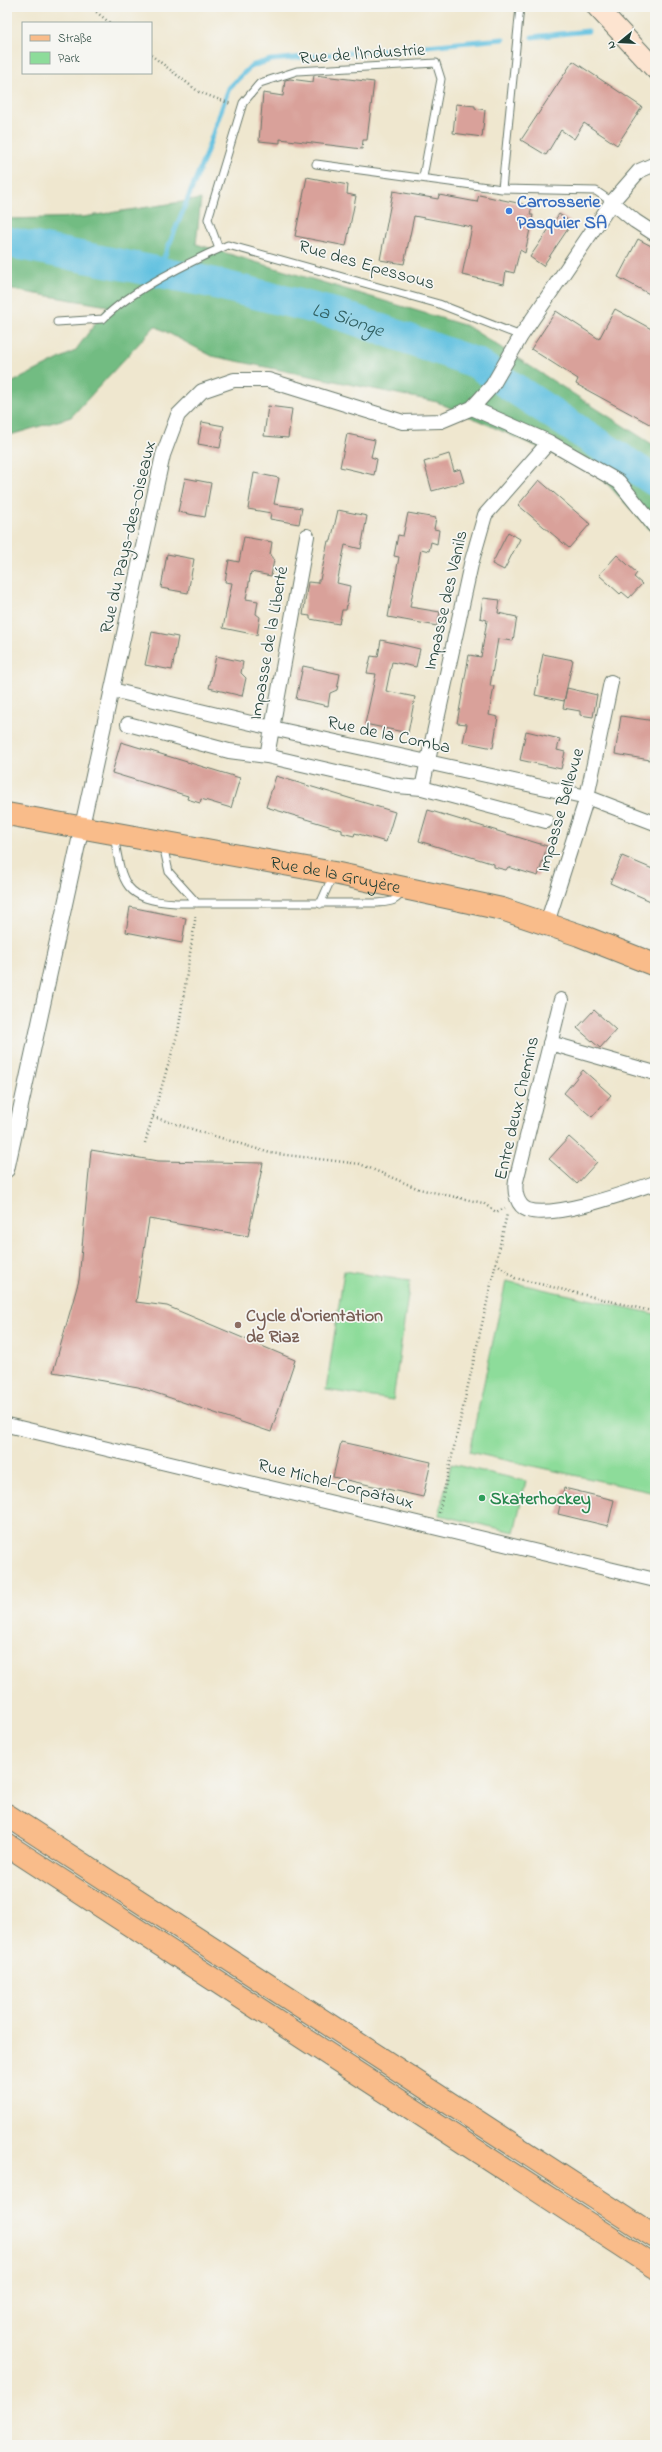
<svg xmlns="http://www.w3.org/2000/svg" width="662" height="2452" font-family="'Indie Flower',sans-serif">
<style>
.green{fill:#8ddc9a;stroke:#568c67}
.forest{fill:#72bc82;stroke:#487c5b}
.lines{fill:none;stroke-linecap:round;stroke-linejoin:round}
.stream{stroke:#62c1e0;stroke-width:5}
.river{stroke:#62c1e0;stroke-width:31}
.building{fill:#d9a19a}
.lane-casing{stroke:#68786a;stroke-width:9}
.street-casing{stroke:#68786a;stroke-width:16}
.secondary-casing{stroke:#68786a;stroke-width:22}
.primary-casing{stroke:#68786a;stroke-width:24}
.highway-casing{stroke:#68786a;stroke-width:24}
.path{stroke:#68786a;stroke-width:2.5;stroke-dasharray:1 3;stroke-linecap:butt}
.lane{stroke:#fff;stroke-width:7}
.street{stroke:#fff;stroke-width:14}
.secondary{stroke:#fde4d0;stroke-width:20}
.primary{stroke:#f9bc8a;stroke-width:22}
.highway{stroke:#f9bc8a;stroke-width:22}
.shop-dot{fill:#3f7fe0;stroke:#f6f6f2;stroke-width:1.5}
.education-dot{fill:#8d6e63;stroke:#f6f6f2;stroke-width:1.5}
.leisure-dot{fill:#2e9e5b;stroke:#f6f6f2;stroke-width:1.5}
.labels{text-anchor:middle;stroke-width:3.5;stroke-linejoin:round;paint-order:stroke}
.street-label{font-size:18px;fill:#1f3d34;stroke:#f6f6f2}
.shop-label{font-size:18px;font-weight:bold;fill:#366cbe;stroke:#f6f6f2;text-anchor:start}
.education-label{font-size:18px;font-weight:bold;fill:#785e54;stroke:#f6f6f2;text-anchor:start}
.leisure-label{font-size:18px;font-weight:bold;fill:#27864d;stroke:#f6f6f2;text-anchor:start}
.water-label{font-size:19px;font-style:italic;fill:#305e5f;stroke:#f6f6f2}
</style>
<rect width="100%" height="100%" fill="#f6f6f2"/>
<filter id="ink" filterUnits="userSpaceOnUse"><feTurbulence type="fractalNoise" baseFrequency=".025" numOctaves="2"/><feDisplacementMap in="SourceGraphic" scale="8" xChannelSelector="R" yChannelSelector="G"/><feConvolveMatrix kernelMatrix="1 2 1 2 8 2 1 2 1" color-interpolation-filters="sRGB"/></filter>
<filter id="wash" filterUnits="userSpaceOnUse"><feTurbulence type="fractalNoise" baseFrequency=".012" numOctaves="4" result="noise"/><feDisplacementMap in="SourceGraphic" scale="16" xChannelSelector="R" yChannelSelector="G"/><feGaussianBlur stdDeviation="0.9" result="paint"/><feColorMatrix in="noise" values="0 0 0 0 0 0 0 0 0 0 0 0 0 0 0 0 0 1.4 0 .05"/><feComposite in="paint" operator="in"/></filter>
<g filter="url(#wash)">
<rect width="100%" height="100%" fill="#efe7cf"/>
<!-- green -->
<path class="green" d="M344,1271L410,1281L393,1400L326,1390Z
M506,1281L655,1314V1493L469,1452Z
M451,1464L526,1481L514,1532L439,1515Z"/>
<!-- forest -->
<path class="forest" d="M201,199L196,244L467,326L655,446V535L598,474L437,402L212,356L155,326L71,417L7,436V385L75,351L108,306L7,289V219L83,217Z"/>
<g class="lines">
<!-- stream -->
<path class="stream" d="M532,37L588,31
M158,272L204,159L229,88L251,66L271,60L503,39"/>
<!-- river -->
<path class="river" id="s1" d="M7,242L209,282L341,315L476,363L655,481"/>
</g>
<g id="blocks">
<!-- building -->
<path class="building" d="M573,61L642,107L617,145L584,123L574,139L561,130L546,155L521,140Z
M314,75L374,82L367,140H363L362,149L280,139V143L259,141L263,93L283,96L285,80L290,79L313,82Z
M456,104L475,106V108L485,110L482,137L453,133Z
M307,177L348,185L347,194L356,196L346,246L295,236Z
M393,191L438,199L439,195L477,202L479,195L532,206L530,215H533L525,253L520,250L514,273L506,271L504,284L462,275L472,227L414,216L404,264L380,260Z
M559,214L572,223L543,266L530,257Z
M638,239L655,248V297L618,277Z
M615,309L655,331V427L576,384L578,379L531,349L556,311L599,339Z
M268,406L292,409L288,438L264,436Z
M202,422L224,426L220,448L198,444Z
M347,434L375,440L371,457L377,459L374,475L340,467Z
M449,454L454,471L460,469L464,482L432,491L424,462Z
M254,473L279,478L274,504L302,508L299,524L270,519L271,513L248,509Z
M185,478L211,483L205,517L178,512Z
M539,480L590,524L569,548L518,505Z
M338,510L367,516L361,549L345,545L337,583L350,586L346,610H342L339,624L310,619V616L303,615L308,582L318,583V580H320L328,541H331Z
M408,513L436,518L434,529L439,530L437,544L431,542L429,551L421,549L410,607L440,612L437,626L388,617L399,557L394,556L398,535L403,536Z
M508,532L520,539L504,570L492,564Z
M244,537L272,542L270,555L274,560L271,576L251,572L246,599L258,601L256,614L260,617L257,635L223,628L232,583L225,582L229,560L239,562Z
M167,554L194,559L188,593L161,588Z
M617,555L637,573L634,577L642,584L629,598L622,592L620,594L599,575Z
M483,598L500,600L498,613L517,617L513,641L498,639L490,686H494L489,715L498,717L493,748L463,742L467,724L457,723L469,655L481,657L487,620L480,618Z
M152,632L178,637L172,670L145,665Z
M381,640L420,649L416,667L392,662L386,691L415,697L408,733L365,724L376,674L367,673L371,656L378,657Z
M543,654L573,660L564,701L535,695Z
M216,656L243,662L241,673L246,678L242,696L209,688Z
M303,666L340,674L337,690L330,693L328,706L296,699Z
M567,688L597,695L593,717L580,715V711L563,708Z
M621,716L655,721L650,760L615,754Z
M526,731L560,739L557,750L565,752L561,769L520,760Z
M121,742L240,778L231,808L201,799L200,803L187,799L188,796L112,773Z
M276,776L395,812L386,842L355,833L354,836L342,833V830L266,807Z
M428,810L547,846L538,876L508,867L506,870L494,867V864L419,841Z
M622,856L655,870V903L610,883Z
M130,907L186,918L182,943L126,932Z
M594,1010L616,1030L600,1048L577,1028Z
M583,1070L611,1095L592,1117L564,1093Z
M569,1137L597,1162L577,1184L549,1159Z
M91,1150L158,1161L263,1163L248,1236L149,1219L136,1302L167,1306L295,1360L271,1432L138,1387L53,1372L79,1280Z
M341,1442L431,1462L423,1497L333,1477Z
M564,1488L614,1500L608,1526L558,1514Z"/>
</g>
</g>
<g filter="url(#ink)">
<use href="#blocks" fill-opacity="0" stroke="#68786a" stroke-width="1"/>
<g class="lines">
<!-- lane casing -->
<g class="lane-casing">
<path id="lane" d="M316,164L502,189L596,191L612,202
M502,189L520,7
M219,249L208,219L243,103L260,83L297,71L436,63L441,79L423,177
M57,322L103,319C130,291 191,261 228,245L439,304L521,336
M114,835C122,883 123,900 176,903H378C390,902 398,902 403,889
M163,845L169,872L197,903
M320,904L333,875"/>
</g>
<!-- street casing -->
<g class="street-casing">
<path id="street" d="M612,202L635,221L655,234
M472,408L549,442L619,482L655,527
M112,690L272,728L587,797L655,823
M128,724L229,751L267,756L397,786L422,788L546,821
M267,756L307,536
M422,788L471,564L485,515L549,442
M547,923L587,797L611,682
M561,1000L516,1181C514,1192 517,1206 528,1210C555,1219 628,1192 655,1183
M550,1043L655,1073
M7,1170L163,455L178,415L202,391L234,380H268L403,422L441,421L472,408L492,386L521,336L612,202L639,171L655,164
M7,1425L655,1580"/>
</g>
<!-- secondary casing -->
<g class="secondary-casing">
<path id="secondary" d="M597,7L655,69"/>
</g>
<!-- primary casing -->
<g class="primary-casing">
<g id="primary">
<path id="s2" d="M7,814L334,873L502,909L579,935L655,965"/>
</g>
</g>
<!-- highway casing -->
<g class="highway-casing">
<path id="highway" d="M7,1815L655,2237
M7,1845L655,2267"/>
</g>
<!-- path -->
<path class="path" d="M90,7L110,23
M151,55L199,92L231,104
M153,1117L270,1153L360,1164L419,1189L483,1203L496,1212L505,1208
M145,1143L178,1032L196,914
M496,1263L515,1278L655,1312
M439,1513L507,1214"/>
<!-- lane -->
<use href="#lane" class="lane"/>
<!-- street -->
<use href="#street" class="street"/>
<!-- secondary -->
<use href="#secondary" class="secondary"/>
<!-- primary -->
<use href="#primary" class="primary"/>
<!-- highway -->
<use href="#highway" class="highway"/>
</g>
</g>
<!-- markers -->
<circle class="shop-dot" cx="509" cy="211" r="4"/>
<circle class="education-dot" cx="238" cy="1325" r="4"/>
<circle class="leisure-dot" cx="482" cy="1498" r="4"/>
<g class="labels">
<!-- street labels -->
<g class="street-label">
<text transform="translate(362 53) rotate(-4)" y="6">Rue de l'Industrie</text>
<text transform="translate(367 264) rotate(16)" y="6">Rue des Epessous</text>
<text transform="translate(127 537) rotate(-77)" y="6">Rue du Pays-des-Oiseaux</text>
<text transform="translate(445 600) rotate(-77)" y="6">Impasse des Vanils</text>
<text transform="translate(268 643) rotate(-80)" y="6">Impasse de la Liberté</text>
<text transform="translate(389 734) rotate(12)" y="6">Rue de la Comba</text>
<text transform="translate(560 810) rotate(-74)" y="6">Impasse Bellevue</text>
<text dy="6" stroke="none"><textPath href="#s2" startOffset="334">Rue de la Gruyère</textPath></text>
<text transform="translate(516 1108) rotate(-77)" y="6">Entre deux Chemins</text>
<text transform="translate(336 1483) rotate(14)" y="6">Rue Michel-Corpataux</text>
</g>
<!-- shop labels -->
<g class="shop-label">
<text x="517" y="207">Carrosserie<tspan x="517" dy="21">Pasquier SA</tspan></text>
</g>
<!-- education labels -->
<g class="education-label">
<text x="246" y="1321">Cycle d'Orientation<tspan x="246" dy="21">de Riaz</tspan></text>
</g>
<!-- leisure labels -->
<g class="leisure-label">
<text x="490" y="1504">Skaterhockey</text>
</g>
<!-- water labels -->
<g class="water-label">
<text dy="7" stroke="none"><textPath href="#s1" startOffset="350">La Sionge</textPath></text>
</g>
</g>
<!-- margin -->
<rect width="662" height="2452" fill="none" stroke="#f6f6f2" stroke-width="24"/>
<!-- legend -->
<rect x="22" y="22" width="130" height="52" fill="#f6f6f2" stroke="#a0aca6"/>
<rect x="30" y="35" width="20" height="6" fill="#f9bc8a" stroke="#a0aca6"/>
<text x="58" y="42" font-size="12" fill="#1f3d34">Straße</text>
<rect x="30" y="52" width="20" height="12" fill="#8ddc9a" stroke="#a0aca6"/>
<text x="58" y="62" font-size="12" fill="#1f3d34">Park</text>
<!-- north arrow -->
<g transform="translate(620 42) rotate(252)" stroke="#f6f6f2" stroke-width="3" paint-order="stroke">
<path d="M0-3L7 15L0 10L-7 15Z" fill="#1f3d34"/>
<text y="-6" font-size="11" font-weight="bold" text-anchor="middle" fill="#1f3d34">N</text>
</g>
</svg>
